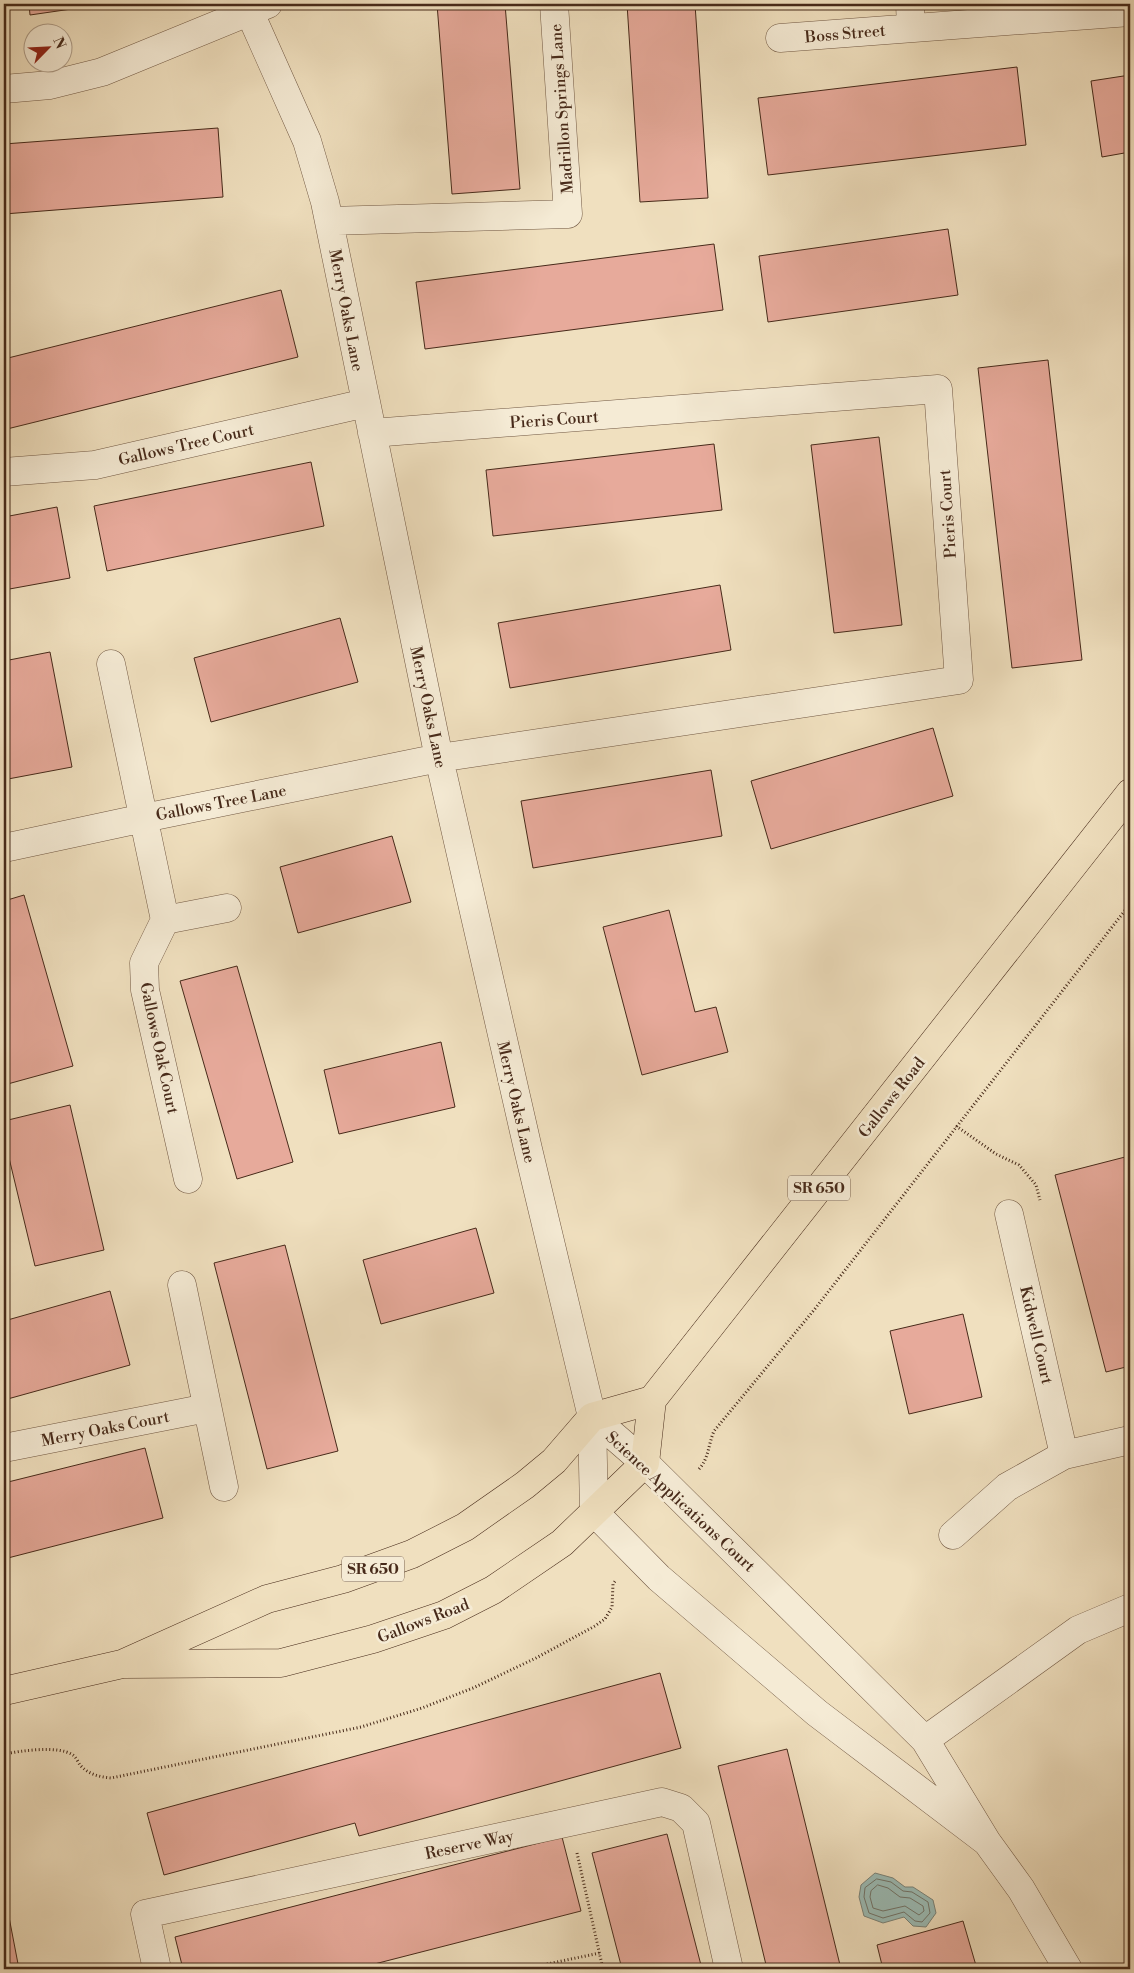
<svg xmlns="http://www.w3.org/2000/svg" width="1134" height="1973" font-family="'Libre Bodoni',serif">
<style>
.water{fill:#9bbcb6;stroke:#798278}
.lines{fill:none;stroke-linecap:round;stroke-linejoin:round}
.shore{stroke:#717368;stroke-width:1}
.building{fill:#e7aa9b;stroke:#472a1a}
.minor-casing{stroke:#715843;stroke-width:29}
.major-casing{stroke:#472a1a;stroke-width:29}
.path{stroke:#472a1a;stroke-width:3;stroke-dasharray:1 2.5;stroke-linecap:butt}
.minor{stroke:#f5ebd5;stroke-width:28}
.major{stroke:#f0e0bf;stroke-width:28}
.labels{text-anchor:middle;stroke-width:5;stroke-linejoin:round;paint-order:stroke}
.shield{fill:#f5ebd5;stroke:#7b6452;stroke-width:1}
.shield-label{font-size:15px;font-weight:bold;fill:#472a1a}
.street-label{font-size:16px;fill:#472a1a;stroke:#f5ebd5}
</style>
<rect width="100%" height="100%" fill="#f0e0bf"/>
<filter id="stains"><feTurbulence type="fractalNoise" baseFrequency=".004" numOctaves="4"/><feColorMatrix values="0 0 0 0 .2 0 0 0 0 .09 0 0 0 0 .02 0 0 0 .5 -.17"/></filter>
<radialGradient id="worn" r=".72"><stop offset=".6" stop-color="#630" stop-opacity="0"/><stop offset="1" stop-color="#630" stop-opacity=".3"/></radialGradient>
<!-- water -->
<path class="water" d="M875,1873L893,1878L905,1887H913L933,1900L936,1913L926,1927L913,1926L904,1917L883,1923L864,1916L859,1897L861,1885Z"/>
<g class="lines">
<!-- shore -->
<path class="shore" d="M877,1879L891,1882L903,1891L912,1892L928,1902L930,1913L922,1922L915,1921L904,1912L883,1918L869,1913L864,1897L865,1888Z
M878,1885L888,1888L900,1897L910,1898L923,1906L924,1911L919,1915L905,1906L883,1911L873,1908L870,1897L871,1891Z"/>
</g>
<!-- building -->
<path class="building" d="M29,4H99V5L30,15Z
M437,4H505L520,189L452,194Z
M627,4H695L708,198L640,202Z
M785,4H825L785,7Z
M1017,67L1026,145L768,175L758,98Z
M1130,75V152L1102,157L1091,81Z
M218,128L223,197L4,214V144Z
M948,229L958,295L768,322L759,256Z
M714,244L723,310L425,349L416,282Z
M281,290L298,357L7,429L4,417V359Z
M1048,360L1082,660L1012,668L978,368Z
M879,437L902,625L834,633L811,445Z
M714,444L722,510L493,536L486,470Z
M311,462L324,526L107,571L94,506Z
M57,507L70,578L4,590V517Z
M720,585L731,650L510,688L498,623Z
M340,618L358,682L211,722L194,658Z
M50,652L72,767L8,779L4,757V661Z
M933,728L953,796L771,849L751,781Z
M711,770L722,836L533,868L521,801Z
M392,836L411,902L298,933L280,867Z
M24,895L73,1066L4,1085V901Z
M669,910L695,1012L716,1007L728,1052L642,1075L603,927Z
M237,966L293,1162L237,1179L180,981Z
M441,1042L455,1107L339,1134L324,1070Z
M70,1105L104,1250L35,1266L4,1137V1121Z
M1129,1156L1130,1366L1106,1372L1055,1175Z
M476,1228L494,1293L381,1324L363,1260Z
M285,1245L338,1451L267,1469L214,1263Z
M110,1291L130,1365L4,1400V1321Z
M963,1314L982,1397L909,1414L890,1331Z
M145,1448L163,1518L4,1559V1483Z
M660,1673L681,1748L359,1836L355,1823L164,1875L147,1813Z
M787,1749L841,1969H767L718,1766Z
M667,1834L702,1969H622L592,1853Z
M562,1837L581,1911L355,1969H183L175,1937Z
M4,1891L19,1969H4Z
M963,1921L977,1969H883L877,1945Z"/>
<g class="lines">
<!-- minor casing -->
<g class="minor-casing">
<path id="minor" d="M246,4L307,141L325,202L439,758L528,1149L592,1417L594,1512L659,1578L817,1713L987,1842
M910,4L911,28
M780,38L1130,12
M4,89L50,85L102,72L268,4
M329,221L568,214L554,4
M4,472L95,465L366,403
M111,664L165,920L144,963L145,990L188,1179
M4,848L144,818L439,758L959,680L938,389L372,433
M165,920L227,908
M1009,1214L1064,1455
M182,1285L224,1487
M592,1417L645,1463L925,1740L987,1842L1021,1889L1068,1969
M4,1448L207,1408
M953,1535L1007,1487L1064,1455L1130,1440
M925,1740L1078,1630L1130,1608
M157,1969L145,1914L662,1802L681,1808L696,1823L729,1969"/>
</g>
<!-- major casing -->
<g class="major-casing">
<path id="major" d="M122,1664L281,1663L373,1639L444,1615L493,1590L562,1543L645,1463L652,1400L1130,793
M4,1691L122,1664L267,1599L343,1579L412,1554L465,1527L525,1485L554,1461L592,1417L652,1400"/>
</g>
<!-- path -->
<path class="path" d="M956,1126L996,1154L1019,1165L1036,1185L1040,1200
M699,1469C709,1458 708,1445 714,1431L814,1310L1130,904
M4,1754C21,1751 58,1745 73,1755C76,1757 78,1762 80,1765C88,1774 99,1777 111,1778L361,1727L422,1708L473,1688L536,1658L595,1626L605,1619L612,1607L613,1584L616,1580
M577,1853L603,1969
M523,1969L600,1953"/>
<!-- minor -->
<use href="#minor" class="minor"/>
<!-- major -->
<use href="#major" class="major"/>
</g>
<g class="labels">
<!-- shield labels -->
<g class="shield">
<rect x="788" y="1175.5" width="62" height="25" rx="4"/>
<rect x="342" y="1556.5" width="62" height="25" rx="4"/>
</g>
<g class="shield-label">
<text x="819" y="1193">SR 650</text>
<text x="373" y="1574">SR 650</text>
</g>
<!-- street labels -->
<g class="street-label">
<text transform="translate(845 33) rotate(-5)" y="6">Boss Street</text>
<text transform="translate(561 109) rotate(-94)" y="6">Madrillon Springs Lane</text>
<text transform="translate(347 310) rotate(79)" y="6">Merry Oaks Lane</text>
<text transform="translate(554 419) rotate(-4)" y="6">Pieris Court</text>
<text transform="translate(186 444) rotate(-13)" y="6">Gallows Tree Court</text>
<text transform="translate(947 514) rotate(-94)" y="6">Pieris Court</text>
<text transform="translate(429 707) rotate(78)" y="6">Merry Oaks Lane</text>
<text transform="translate(221 802) rotate(-11)" y="6">Gallows Tree Lane</text>
<text transform="translate(160 1048) rotate(78)" y="6">Gallows Oak Court</text>
<text transform="translate(891 1097) rotate(-52)" y="6">Gallows Road</text>
<text transform="translate(517 1102) rotate(77)" y="6">Merry Oaks Lane</text>
<text transform="translate(1037 1335) rotate(77)" y="6">Kidwell Court</text>
<text transform="translate(105 1428) rotate(-11)" y="6">Merry Oaks Court</text>
<text transform="translate(681 1501) rotate(43)" y="6">Science Applications Court</text>
<text transform="translate(423 1620) rotate(-21)" y="6">Gallows Road</text>
<text transform="translate(469 1844) rotate(-12)" y="6">Reserve Way</text>
</g>
</g>
<!-- margin -->
<rect width="1134" height="1973" fill="none" stroke="#f0e0bf" stroke-width="20"/>
<rect x="5" y="5" width="1124" height="1963" fill="none" stroke="#472a1a" stroke-width="2.5"/>
<rect x="10" y="10" width="1114" height="1953" fill="none" stroke="#472a1a"/>
<!-- north arrow -->
<g transform="translate(48 48) rotate(66)"><circle r="24" fill="#f5ebd5" stroke="#af9e8a"/>
<path d="M0-4L9 19L0 12L-9 19Z" fill="#8f2418"/>
<text y="-8" font-size="14" font-weight="bold" text-anchor="middle" fill="#472a1a">N</text>
</g>
<rect width="100%" height="100%" filter="url(#stains)"/>
<rect width="100%" height="100%" fill="url(#worn)"/>
</svg>
